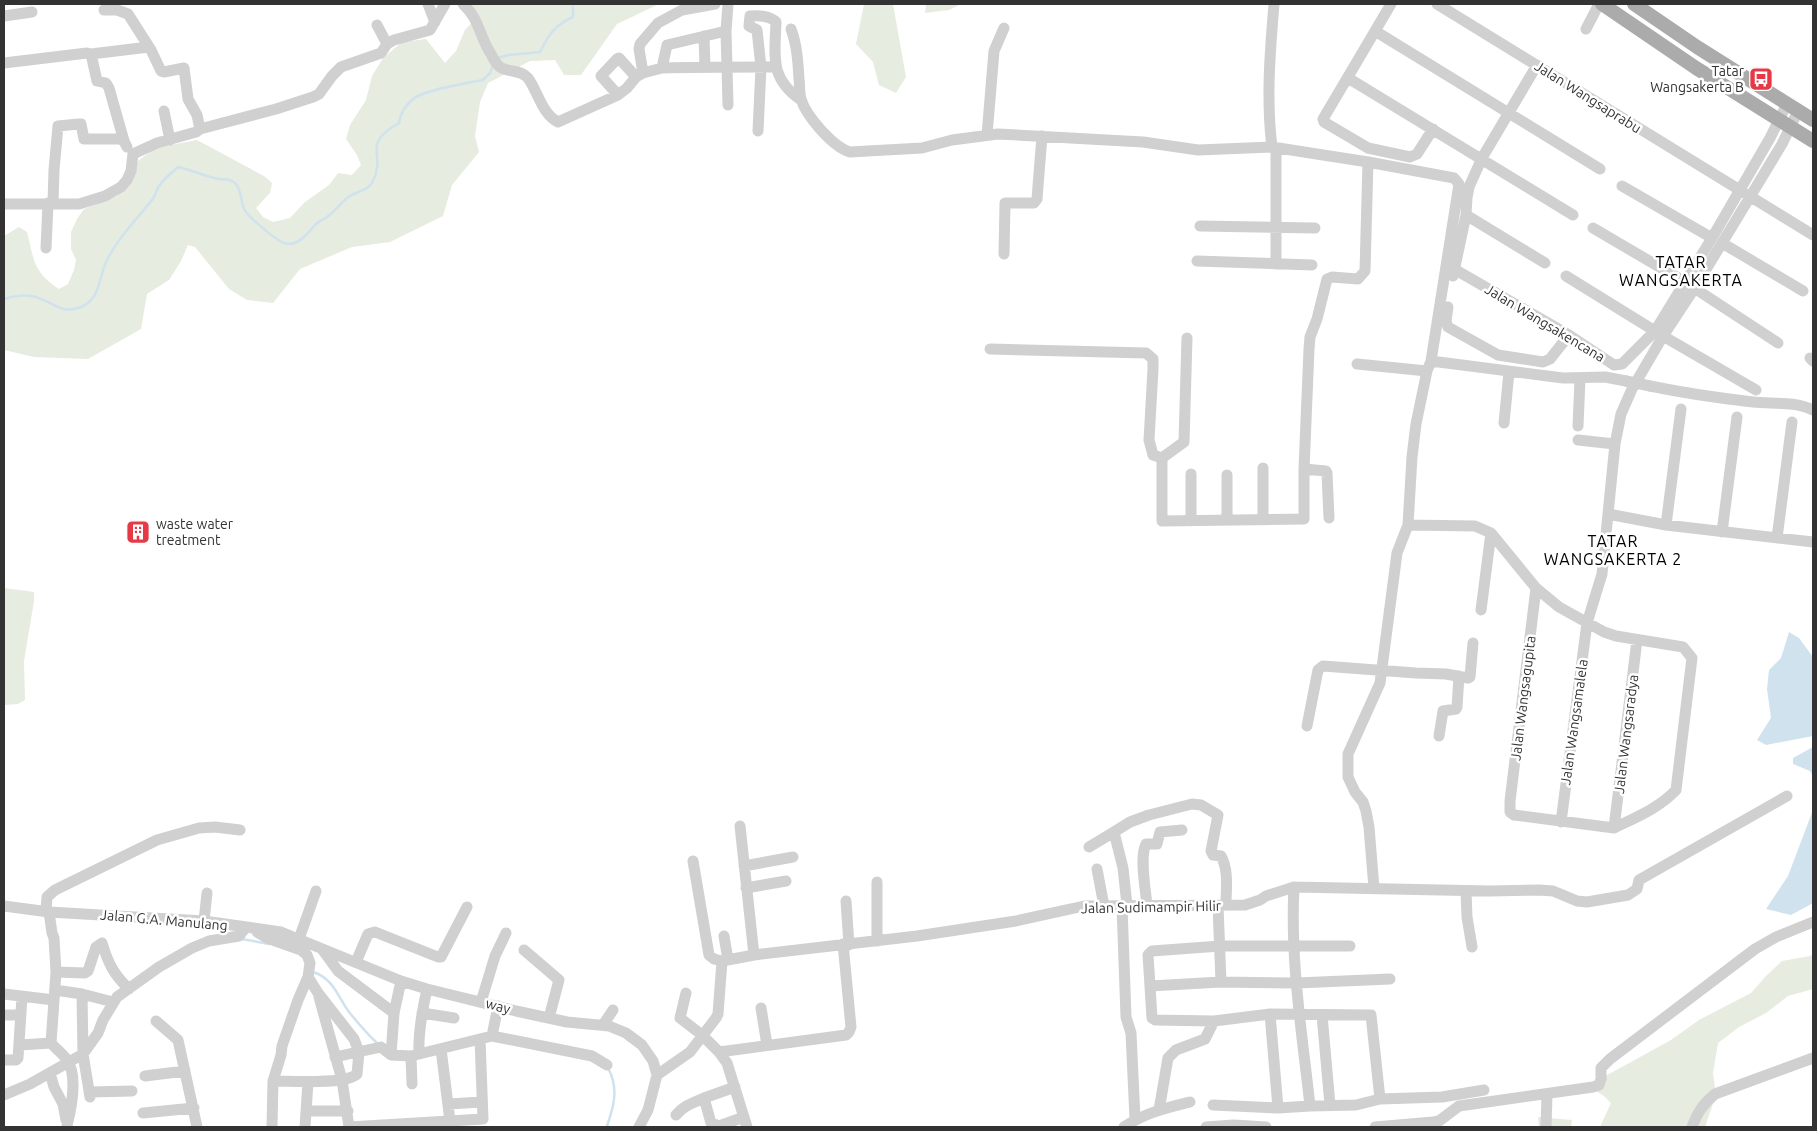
<svg xmlns="http://www.w3.org/2000/svg" width="1817" height="1131" font-family="Ubuntu,sans-serif">
<style>
.green{fill:#e6ecdf}
.water{fill:#cfe2ee}
.lines{fill:none;stroke-linecap:round;stroke-linejoin:round}
.stream{stroke:#cfe2ee;stroke-width:2.5}
.minor{stroke:#d0d0d0;stroke-width:11}
.major{stroke:#ababab;stroke-width:14}
.minor-bridge{stroke:#d0d0d0;stroke-width:11}
.labels{text-anchor:middle;stroke-width:5;stroke-linejoin:round;paint-order:stroke}
.poi-label{font-size:14px;fill:#333;stroke:#fff;text-anchor:end}
.street-label{font-size:14px;fill:#333;stroke:#fff}
.quarter-label{font-size:16px;letter-spacing:1px;fill:#000;stroke:#fff}
</style>
<rect width="100%" height="100%" fill="#fff"/>
<!-- green -->
<path class="green" d="M471,4H659L617,24L581,75H564L555,60L530,61L488,83L480,102L475,136L479,152L452,185L443,216L390,242L352,247L300,269L273,303L247,300L229,289L195,247L188,245L181,261L169,280L147,294L141,329L88,359L34,357L4,350V236L19,227L27,232C34,260 33,272 59,289L68,284L74,270L76,260L71,249V232L77,219L84,209L117,196L132,178L138,161L155,148L197,140L264,176L272,183L270,193L256,208L263,217L273,222L290,218L305,202L329,185L338,173L352,175L361,165L357,155L346,139L350,125L366,100L372,76L383,58L402,42L426,39L445,63L456,51L465,30L478,16Z
M864,4H893L906,77L896,93L879,85L873,62L856,44Z
M926,4H961L949,10L925,13Z
M4,588L34,592V601L24,661L25,700L18,704L4,705Z
M1813,954V989L1788,996L1766,1013L1739,1027L1718,1043L1713,1073L1716,1095L1705,1127H1600L1611,1103L1604,1096L1596,1091L1600,1079L1671,1040L1699,1020L1751,993L1766,976L1782,961L1810,956Z
M1538,1117L1572,1120L1571,1127H1539Z"/>
<!-- water -->
<path class="water" d="M1789,632L1799,638L1813,657V736L1766,745L1757,740L1771,718L1767,689L1769,670L1781,658Z
M1813,747V776L1810,771L1793,764V758Z
M1813,810V903L1791,915L1766,909L1788,876Z"/>
<g class="lines">
<!-- stream -->
<path class="stream" d="M497,58L509,55L540,52C549,34 555,25 573,17V4
M4,299C15,295 30,294 41,299C57,305 62,314 81,307C100,300 99,277 106,262C117,239 136,220 152,200C155,196 156,191 159,186C164,179 171,173 178,167C192,170 204,176 218,179C224,180 231,178 236,184C241,190 241,201 244,209C247,216 277,241 284,243C298,247 307,234 315,225C318,221 323,220 327,217C335,211 340,204 347,198C354,192 368,191 372,183C388,153 359,146 399,123C400,113 405,106 412,100C422,90 467,83 483,80L490,73L493,65
M242,939L269,944
M313,972C333,978 338,997 349,1012C358,1023 367,1034 378,1044
M608,1068C619,1088 614,1106 607,1126L609,1127"/>
<!-- minor -->
<path class="minor" d="M428,4L435,22
M463,4C479,18 480,38 491,54C493,58 496,64 500,67C509,73 520,69 528,78C538,92 542,114 558,122L618,95L627,88L636,77L643,73L662,68
M1274,4C1270,52 1266,99 1272,147L1368,162L1454,178L1459,184L1431,361L1427,371L1416,424L1412,457L1408,525L1397,553L1380,683L1348,754V777L1355,792L1363,802L1366,811L1369,827L1374,888
M1391,4L1323,119L1324,122L1368,148L1410,157L1417,154L1433,129
M1437,4L1813,235
M104,10H117L128,14L151,50L161,71L164,72L184,68L188,99L197,115L200,129
M4,16L32,12
M377,25L387,44
M791,29C797,45 798,62 799,79C800,85 799,93 801,99C806,116 833,147 850,152L922,148L952,140L998,134L1143,142L1198,150L1272,147
M1586,29L1599,4
M726,31L728,4
M1375,31L1600,169
M704,36L705,67
M91,54L149,47
M4,63L87,53L91,54L97,81L106,83L109,88L124,141
M643,73L639,49L640,44L658,23L682,10L715,4
M1348,78L1573,215
M618,95L601,76L617,59L619,58L636,77
M728,105L726,31L667,45L662,68C700,67 737,67 775,67
M164,111L170,140
M758,131L761,67L757,30L749,26L750,16C758,15 770,16 776,22C775,56 769,78 801,100
M987,135L994,51L1004,28
M1276,148V264
M1622,186L1712,238
M53,203L54,170L58,126L79,124H81L84,139H119L124,141L127,147
M4,204H79L105,196L121,187L127,180L131,171L133,154L157,143L196,132L200,129L276,109L313,97L319,94L332,76L341,67L381,53L387,44L394,40L430,30L445,4
M1466,215L1545,263
M1200,226L1315,228
M1593,228L1685,282L1778,343
M1722,243L1803,291
M46,248L48,203
M1004,254L1005,203H1034L1037,199L1042,136
M1197,261L1312,265
M1454,269L1569,335L1614,365L1622,364L1655,331L1712,238L1770,138L1787,104
M1453,276L1466,215L1467,198L1469,187L1482,158L1537,65
M1566,276L1663,336L1756,390
M1448,307L1446,321L1448,327L1498,355L1543,362L1550,359L1569,335
M1187,338L1184,442L1162,458V521L1304,519V469
M990,349L1146,353L1153,359V369L1149,440L1153,455L1162,458
M1810,358L1813,361
M1431,361L1563,378L1605,377L1626,381
M1357,364L1427,371
M1650,386C1684,393 1718,398 1753,402C1772,404 1795,401 1813,410
M1504,423L1509,372
M1578,426L1580,379
M1578,440L1615,444
M1227,475V520
M1608,514L1666,525L1813,542
M1329,518L1327,473L1326,471L1304,469L1309,349L1310,337L1317,319L1327,279L1332,277L1358,279L1365,271L1368,162
M1263,520V468
M1191,521V474
M1408,525L1475,526L1491,533L1536,588L1559,607L1604,632L1616,636L1683,647L1692,658L1676,790C1659,808 1637,817 1614,828
M1666,525L1681,409
M1722,532L1737,417
M1777,538L1792,422
M1536,588L1510,801V812L1514,815L1614,828
M1481,610L1491,533
M1307,726L1318,670L1323,666L1416,673L1446,674L1468,678L1470,677L1473,643
M1439,736L1443,711L1456,709L1457,707L1459,676
M1561,822L1587,623L1602,574L1615,444L1621,414L1632,389L1663,336L1694,289L1733,225L1782,144L1798,111
M740,826L754,955
M1614,828L1637,640
M1089,847L1114,832
M693,861L709,955L714,959L722,961
M744,866L793,857
M1097,869L1104,906
M877,882V941
M1294,887C1290,960 1302,1033 1310,1106L1356,1105L1380,1099L1442,1097L1484,1090
M746,888L786,881
M1466,891L1467,917L1472,947
M846,901L849,945
M1127,905L1123,868L1114,832L1130,822L1149,815L1192,804L1201,805L1218,815L1211,851L1213,855L1221,856C1229,870 1226,890 1226,905
M4,906L49,912L204,921L281,932L401,981L427,989L516,1011L567,1022L609,1026L626,1033L642,1045L653,1061L657,1075
M1122,906L1126,1017L1131,1033L1135,1119
M1147,906C1146,891 1139,857 1146,844H1157L1160,832L1182,830
M1218,906L1221,982L1297,983L1390,979
M46,911L47,897L55,890L157,840L199,828L215,827L240,830
M49,912L52,933L54,938L56,972L51,1043C56,1049 63,1054 67,1060C78,1075 71,1110 67,1126
M204,921L207,893
M257,932L267,938L301,950L307,955L310,963L308,977L298,1000L282,1046L281,1055L273,1081L272,1127
M724,936L728,960
M299,939L316,891
M322,949L338,971L394,1013
M524,950L559,980L549,1018
M356,962L368,934L375,932L438,957H441L467,907
M56,972L85,973L88,971L96,947L102,943C108,963 114,975 129,989
M1221,982L1150,986L1152,1018L1155,1020L1214,1021L1270,1014L1371,1015L1380,1099
M1150,986L1148,955L1152,951L1220,946H1350
M55,990L82,994L113,1002
M686,993L680,1018L702,1035L719,1052L846,1035L849,1032L851,1027L843,944
M4,994L54,1000
M82,994L83,1054L90,1097
M319,997L342,1080L349,1127
M481,1002L495,956L506,933
M761,1008L767,1045
M422,1013L454,1018
M1270,1014L1278,1108L1310,1106
M4,1015H21
M1322,1015L1330,1105
M156,1021L178,1040L197,1127
M603,1025L613,1010
M492,1036L498,1006
M20,1045L51,1043
M441,1049L450,1121
M719,1052L727,1063L747,1127
M419,1054C418,1032 422,1011 427,989
M391,1055L394,1013L401,981
M411,1056L412,1084
M335,1057L381,1047L391,1055L411,1056L492,1036L592,1056L607,1065
M4,1060H16L18,1058L22,997
M50,1073L54,1087L63,1104L66,1120
M145,1076L185,1071
M273,1081C290,1081 346,1085 357,1074L359,1052L354,1039L318,993L308,977
M735,1087L704,1098L711,1123L719,1126L744,1117
M89,1092L132,1091
M4,1095L30,1084L83,1054L98,1033L103,1020L117,997L159,967L192,948L209,941L239,936L246,927
M448,1104L482,1102
M1213,1105L1278,1108
M1159,1110L1168,1058L1176,1050L1205,1039L1214,1021
M306,1111H348
M143,1113L194,1108
M676,1115C684,1105 693,1103 704,1098
M305,1127L308,1082
M349,1127L483,1119L480,1039
M639,1127L648,1110L657,1075L690,1052L716,1018L718,1014L722,961L754,955L917,936L1016,921L1084,906L1245,905L1260,900L1266,896L1294,887L1490,891L1539,890L1553,891L1577,901L1587,902L1628,895L1637,889L1639,880L1787,796
M1124,1127C1144,1113 1166,1108 1190,1102
M1206,1127L1234,1125L1266,1127
M1375,1127L1433,1122L1439,1121L1459,1106L1593,1087L1599,1085L1601,1079V1068L1610,1059L1755,949L1776,937L1813,922
M1546,1127L1547,1095
M1692,1127C1697,1113 1703,1104 1715,1094L1813,1058"/>
<!-- major -->
<path class="major" d="M1602,4L1696,68L1813,141
M1634,4L1697,47L1813,120"/>
<!-- minor-bridge -->
<path class="minor-bridge" d="M1626,381L1650,386"/>
</g>
<!-- icons -->
<defs>
<g id="bus-square" transform="scale(1.25)"><rect x="-9" y="-9" width="18" height="18" rx="4" fill="#e63946" stroke="#fff"/><path d="M-5-6H5V4H4V6H2V4H-2V6H-4V4H-5ZM-3.5-4V0h7V-4ZM-3.5 1.2v1.5H-2V1.2ZM2 1.2v1.5H3.5V1.2Z" fill="#fff"/></g>
<g id="building-square" transform="scale(1.25)"><rect x="-9" y="-9" width="18" height="18" rx="4" fill="#e63946" stroke="#fff"/><path d="M-4-6H4V6H1V3H-1V6H-4ZM-2.5-4.3h1.7v1.8h-1.7ZM.8-4.3h1.7v1.8H.8ZM-2.5-1h1.7V.8h-1.7ZM.8-1h1.7V.8H.8Z" fill="#fff"/></g>
</defs>
<g fill-rule="evenodd">
<use href="#bus-square" x="1761" y="79"/>
<use href="#building-square" x="138" y="532"/>
</g>
<g class="labels">
<!-- poi labels -->
<g class="poi-label">
<text x="1744" y="76">Tatar<tspan x="1744" dy="16">Wangsakerta B</tspan></text>
<text x="156" y="529" text-anchor="start">waste water<tspan x="156" dy="16">treatment</tspan></text>
</g>
<!-- street labels -->
<g class="street-label">
<text transform="translate(1588 97) rotate(32)" y="5">Jalan Wangsaprabu</text>
<text transform="translate(1545 323) rotate(31)" y="5">Jalan Wangsakencana</text>
<text transform="translate(1523 698) rotate(-83)" y="5">Jalan Wangsagupita</text>
<text transform="translate(1574 722) rotate(-82)" y="5">Jalan Wangsamalela</text>
<text transform="translate(1626 734) rotate(-83)" y="5">Jalan Wangsaradya</text>
<text transform="translate(1151 907) rotate(-1)" y="5">Jalan Sudimampir Hilir</text>
<text transform="translate(164 920) rotate(5)" y="5">Jalan G.A. Manulang</text>
<text transform="translate(498 1006) rotate(15)" y="5">way</text>
</g>
<!-- quarter labels -->
<g class="quarter-label">
<text x="1681" y="268">TATAR<tspan x="1681" dy="18">WANGSAKERTA</tspan></text>
<text x="1613" y="547">TATAR<tspan x="1613" dy="18">WANGSAKERTA 2</tspan></text>
</g>
</g>
<!-- border -->
<rect width="1817" height="1131" fill="none" stroke="#333333" stroke-width="10"/>
</svg>
